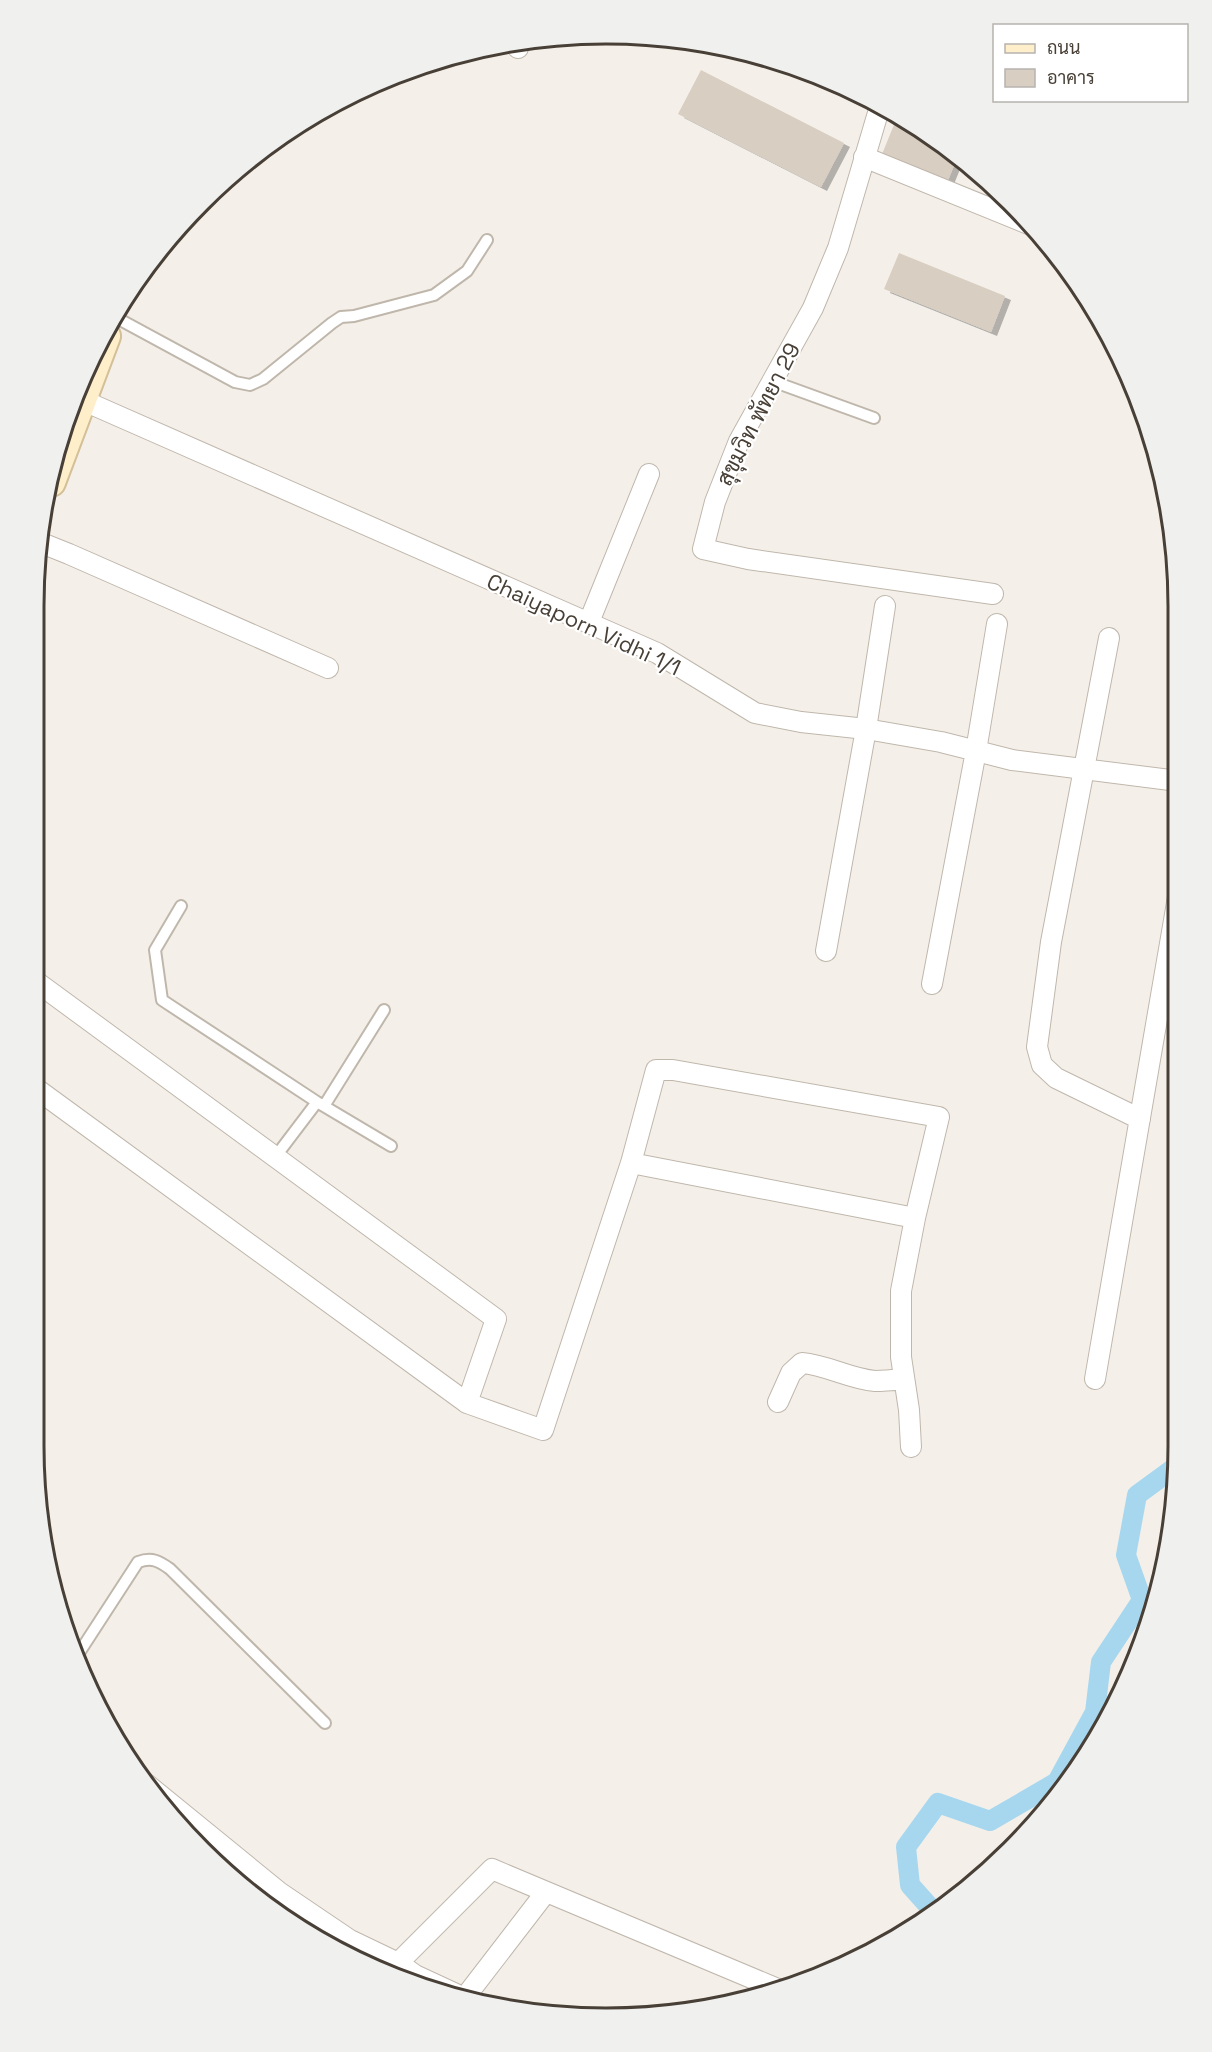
<svg xmlns="http://www.w3.org/2000/svg" width="1212" height="2052" font-family="'Space Grotesk',Sarabun,sans-serif">
<style>
.residential{fill:#e8e2d7}
.lines{fill:none;stroke-linecap:round;stroke-linejoin:round}
.canal{stroke:#a7d7ef;stroke-width:20}
.building{fill:#d9cec2;filter:url(#shadow)}
.lane-casing{stroke:#c0b7ac;stroke-width:14}
.street-casing{stroke:#c0b7ac;stroke-width:22}
.secondary-casing{stroke:#d3c099;stroke-width:32}
.lane{stroke:#fff;stroke-width:10}
.street{stroke:#fff;stroke-width:20}
.secondary{stroke:#feeeca;stroke-width:28}
.labels{text-anchor:middle;stroke-width:4.5;stroke-linejoin:round;paint-order:stroke}
.street-label{font-size:22px;fill:#484037;stroke:#fff}
.rim{fill:none;stroke:#484037;stroke-width:3}
</style>
<defs>
<filter id="shadow"><feDropShadow dx="6" dy="4" stdDeviation="0" flood-color="#0004"/></filter>
</defs>
<rect width="100%" height="100%" fill="#f4f0e9"/>
<!-- residential -->
<path class="residential" d="M143,1780L386,1969L257,1901L151,1795Z"/>
<g class="lines">
<!-- canal -->
<path class="canal" d="M934,1912L910,1885L906,1847L938,1803L990,1821L1057,1782L1095,1712L1101,1662L1142,1600L1126,1555L1137,1495L1178,1465"/>
</g>
<!-- building -->
<path class="building" d="M701,70L844,143L821,187L678,114Z
M898,115L925,130L939,142L937,148L952,154L957,158L946,185L880,159Z
M899,253L1005,296L991,332L884,289Z"/>
<g class="lines">
<!-- lane casing -->
<g class="lane-casing">
<path id="lane" d="M115,317L235,382L250,385L263,379L332,323L341,317L354,316L434,295L467,271L487,240
M772,381L874,418
M181,906L155,950L162,1000L317,1102L391,1146
M324,1106L384,1010
M276,1156L317,1102
M77,1656L138,1562C152,1557 159,1561 170,1569L325,1723"/>
</g>
<!-- street casing -->
<g class="street-casing">
<path id="street" d="M513,42L518,48
M880,106L838,248L813,308L739,441L715,502L703,549L748,559L993,594
M864,157L1036,227
M82,400L657,653L755,713L801,722L866,729L941,742L1012,760L1178,781
M39,542L69,554L328,668
M589,622L649,474
M1109,638L1051,942L1037,1047L1042,1065L1056,1078L1140,1119
M826,951L866,729L885,606
M34,980L496,1319L467,1403
M932,984L976,751L997,624
M34,1087L467,1403L543,1430L631,1163L656,1070H673L939,1117L915,1218L901,1291V1357L909,1410L911,1447
M631,1163L915,1218
M1095,1379L1178,897
M778,1402L791,1373L802,1363C827,1365 850,1379 875,1381C884,1381 894,1380 904,1379
M144,1782L279,1892L350,1940L398,1963L415,1975L456,1994
M398,1963L492,1869L780,1990
M466,1996L546,1892"/>
</g>
<!-- secondary casing -->
<g class="secondary-casing">
<path id="secondary" d="M51,482L106,336"/>
</g>
<!-- lane -->
<use href="#lane" class="lane"/>
<!-- street -->
<use href="#street" class="street"/>
<!-- secondary -->
<use href="#secondary" class="secondary"/>
</g>
<g class="labels">
<!-- street labels -->
<g class="street-label">
<text transform="translate(758 414) rotate(-63)" y="8">สุขุมวิท พัทยา 29</text>
<text transform="translate(584 624) rotate(25)" y="8">Chaiyaporn Vidhi 1/1</text>
</g>
</g>
<!-- crop -->
<path d="M0 0H1212V2052H0ZM606 44H606A562 562 0 0 1 1168 606V1446A562 562 0 0 1 606 2008H606A562 562 0 0 1 44 1446V606A562 562 0 0 1 606 44Z" fill="#f0f0ef" fill-rule="evenodd"/>
<path class="rim" d="M606 44H606A562 562 0 0 1 1168 606V1446A562 562 0 0 1 606 2008H606A562 562 0 0 1 44 1446V606A562 562 0 0 1 606 44Z"/>
<!-- legend -->
<rect x="993" y="24" width="195" height="78" fill="#ffffff" stroke="#b6b3af" stroke-width="1.5"/>
<rect x="1005" y="44" width="30" height="9" fill="#feeeca" stroke="#b6b3af" stroke-width="1.5"/>
<text x="1047" y="54" font-size="18" fill="#484037">ถนน</text>
<rect x="1005" y="69" width="30" height="18" fill="#d9cec2" stroke="#b6b3af" stroke-width="1.5"/>
<text x="1047" y="84" font-size="18" fill="#484037">อาคาร</text>
</svg>
